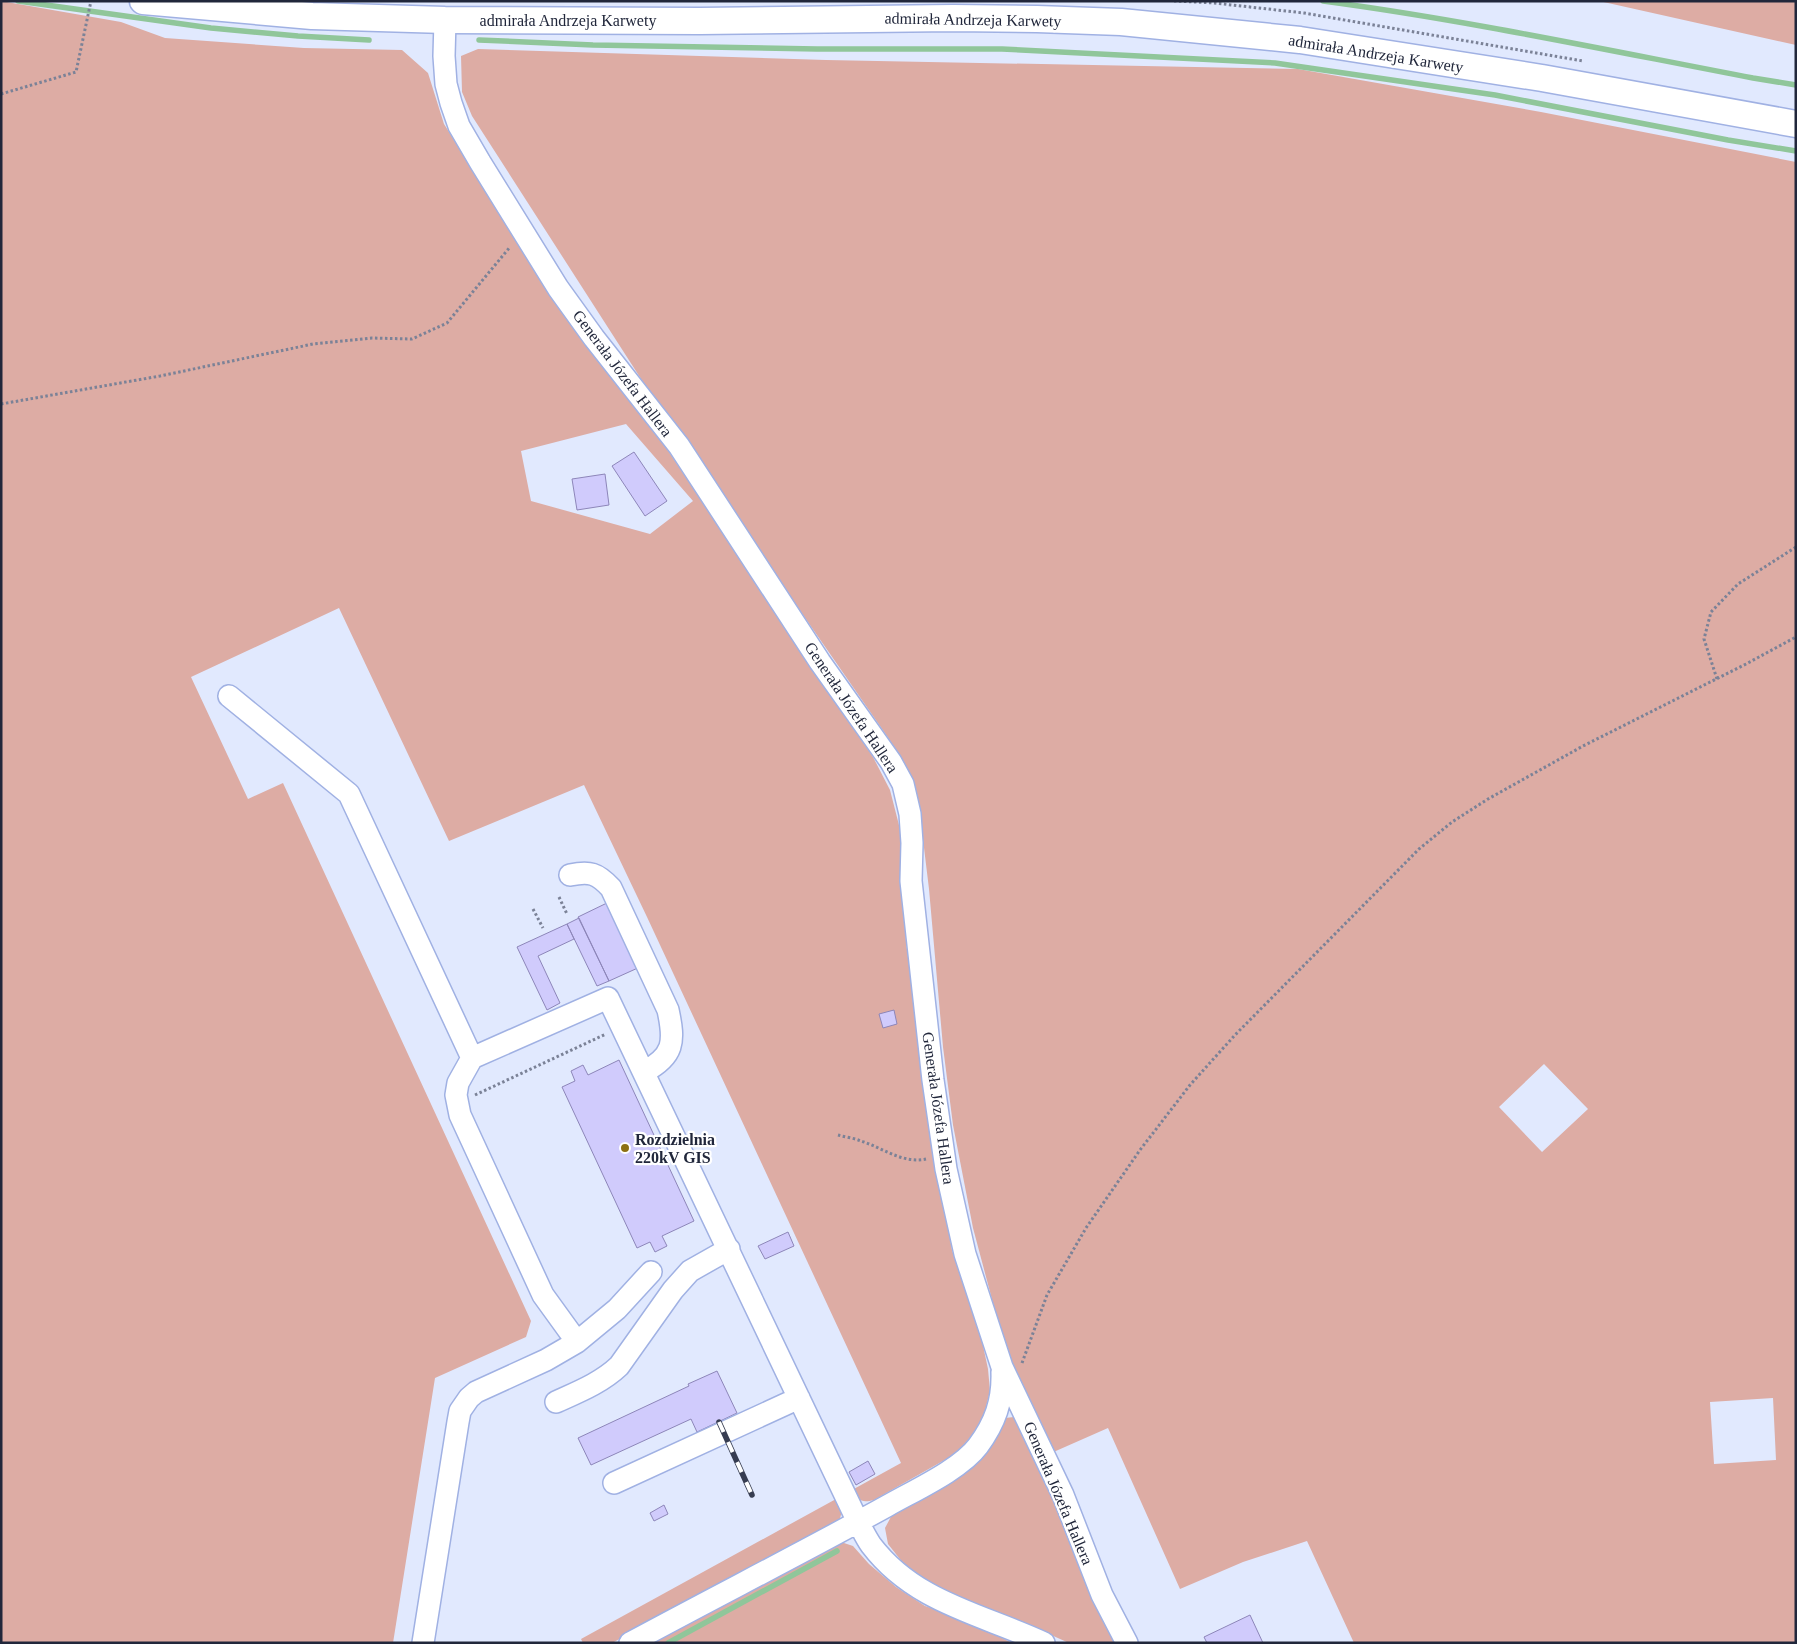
<svg xmlns="http://www.w3.org/2000/svg" width="1797" height="1644" font-family="'Times New Roman',serif">
<style>
.green{fill:#ddaca4;fill-rule:evenodd}
.lines{fill:none;stroke-linecap:round;stroke-linejoin:round}
.stream{stroke:#90c69a;stroke-width:5.5}
.building{fill:#d0cbfc;stroke:#8d86b9}
.minor-casing{stroke:#a0b1e3;stroke-width:24}
.major-casing{stroke:#a0b1e3;stroke-width:29}
.path{stroke:#7b8297;stroke-width:3;stroke-dasharray:2.5 2.5;stroke-linecap:butt}
.minor{stroke:#fff;stroke-width:21}
.major{stroke:#fff;stroke-width:26}
.rail-casing{stroke:#373d51;stroke-width:5.5}
.rail{stroke:#fff;stroke-width:4;stroke-dasharray:11;stroke-linecap:butt}
.poi-dot{fill:#8c7013;stroke:#fff;stroke-width:2}
.labels{text-anchor:middle;stroke-width:4.5;stroke-linejoin:round;paint-order:stroke}
.street-label{font-size:16px;fill:#21273b;stroke:#fff}
.poi-label{font-size:16px;font-weight:bold;fill:#21273b;stroke:#fff;text-anchor:start}
</style>
<rect width="100%" height="100%" fill="#e1e9fe"/>
<!-- green -->
<path class="green" d="M1,1L121,22L165,38L304,48L402,50L428,73L444,124L560,308L663,443L873,757L890,790L900,829L906,942L929,1121L952,1250L982,1341L988,1369L990,1391L984,1415L972,1435L957,1453L874,1500C862,1503 858,1501 852,1490L901,1463L647,917L584,785L449,841L339,608L191,677L248,799L283,783L531,1321L526,1337L435,1378L393,1643H1ZM626,424L693,501L650,534L531,501L521,451Z
M1599,1H1796V45Z
M478,49L826,60L1298,69L1541,112L1796,162V1643H1354L1307,1541L1243,1562L1180,1589L1108,1428L1049,1454L1002,1337L973,1228L953,1125L943,1047L929,889L921,823L909,776L889,739L661,410L472,116L462,92L461,56ZM1544,1064L1588,1109L1542,1152L1499,1107ZM1773,1398L1776,1460L1714,1464L1710,1402Z
M1014,1417L1022,1422L1120,1643H1069L1013,1618L944,1591L923,1580L903,1563L888,1544L885,1528L893,1513L924,1498L967,1471L1005,1418Z
M836,1499L842,1511L839,1522L612,1643H583L581,1639Z
M838,1541L853,1546L869,1564L896,1587L925,1606L967,1620L1012,1643H649Z"/>
<g class="lines">
<!-- stream -->
<path class="stream" d="M18,1L211,28L298,36L369,40
M1323,1C1466,20 1611,51 1753,78L1796,85
M479,40L593,45L817,49H1002L1275,63L1495,95L1728,140L1796,151
M668,1643L837,1551"/>
</g>
<!-- building -->
<path class="building" d="M634,452L667,501L645,516L612,466Z
M605,474L609,505L577,510L572,479Z
M609,902L640,967L609,981L578,917Z
M579,918L609,981L597,986L567,924Z
M567,924L574,939L538,956L560,1003L547,1010L517,947Z
M894,1010L897,1024L883,1028L879,1014Z
M619,1060L694,1221L662,1236L667,1246L655,1252L650,1242L637,1248L562,1087L575,1081L571,1071L583,1065L588,1075Z
M788,1232L794,1246L765,1259L758,1246Z
M717,1371L737,1413L697,1432L691,1419L591,1465L578,1438L689,1386L688,1384Z
M868,1461L875,1474L856,1485L849,1472Z
M664,1505L668,1514L654,1521L650,1513Z
M1250,1615L1263,1643H1207L1204,1637Z"/>
<g class="lines">
<!-- minor casing -->
<g class="minor-casing">
<path id="minor" d="M445,20L444,56L446,84L451,103L459,126L480,162L558,288L594,338L679,446L820,662L891,762L903,784L910,814L912,843L911,881L933,1080L946,1169L965,1254L1002,1367L1063,1495L1102,1595L1127,1643
M229,696L349,794L472,1058
M570,875C590,871 597,873 611,888L668,1010C675,1042 674,1056 644,1072
M577,1342L543,1295L460,1115L456,1095L458,1083L472,1058L608,998L858,1522C862,1529 866,1538 871,1545C915,1603 982,1614 1044,1643
M556,1402C578,1392 601,1383 619,1366L673,1290L690,1271L729,1249
M614,1483L799,1398
M423,1643L458,1422L460,1411L469,1398L476,1392L546,1360L577,1342L617,1309L651,1272
M630,1643C715,1597 802,1553 887,1506C913,1491 960,1470 978,1446C995,1423 1003,1401 1002,1372"/>
</g>
<!-- major casing -->
<g class="major-casing">
<path id="major" d="M143,1L312,16L445,20L700,21L953,18L1037,19L1121,22L1300,40L1542,78L1796,124"/>
</g>
<!-- path -->
<path class="path" d="M1174,1L1214,3L1304,13L1583,61
M1,94L76,72L91,1
M1,404L160,376L313,344L372,338L412,339L447,323L510,247
M1717,679L1704,639L1711,612L1738,584L1796,547
M559,897L567,914
M533,909L543,928
M475,1095L606,1034
M838,1135C845,1137 854,1138 861,1141C883,1148 903,1164 926,1159
M1022,1363L1047,1295L1086,1228L1140,1150L1190,1085L1235,1035L1419,849L1452,822L1488,799L1583,746L1746,664L1796,637"/>
<!-- minor -->
<use href="#minor" class="minor"/>
<!-- major -->
<use href="#major" class="major"/>
<!-- rail casing -->
<g class="rail-casing">
<path id="rail" d="M719,1422L752,1495"/>
</g>
<!-- rail -->
<use href="#rail" class="rail"/>
</g>
<!-- markers -->
<circle class="poi-dot" cx="625" cy="1148" r="5"/>
<g class="labels">
<!-- street labels -->
<g class="street-label">
<text transform="translate(973 19) rotate(1)" y="6">admirała Andrzeja Karwety</text>
<text x="568" y="26">admirała Andrzeja Karwety</text>
<text transform="translate(1376 53) rotate(9)" y="6">admirała Andrzeja Karwety</text>
<text transform="translate(623 373) rotate(53)" y="6">Generała Józefa Hallera</text>
<text transform="translate(852 707) rotate(56)" y="6">Generała Józefa Hallera</text>
<text transform="translate(939 1108) rotate(82)" y="6">Generała Józefa Hallera</text>
<text transform="translate(1059 1493) rotate(67)" y="6">Generała Józefa Hallera</text>
</g>
<!-- poi labels -->
<g class="poi-label">
<text x="635" y="1145">Rozdzielnia<tspan x="635" dy="18">220kV GIS</tspan></text>
</g>
</g>
<!-- border -->
<rect width="1797" height="1644" fill="none" stroke="#21273b" stroke-width="5"/>
</svg>
